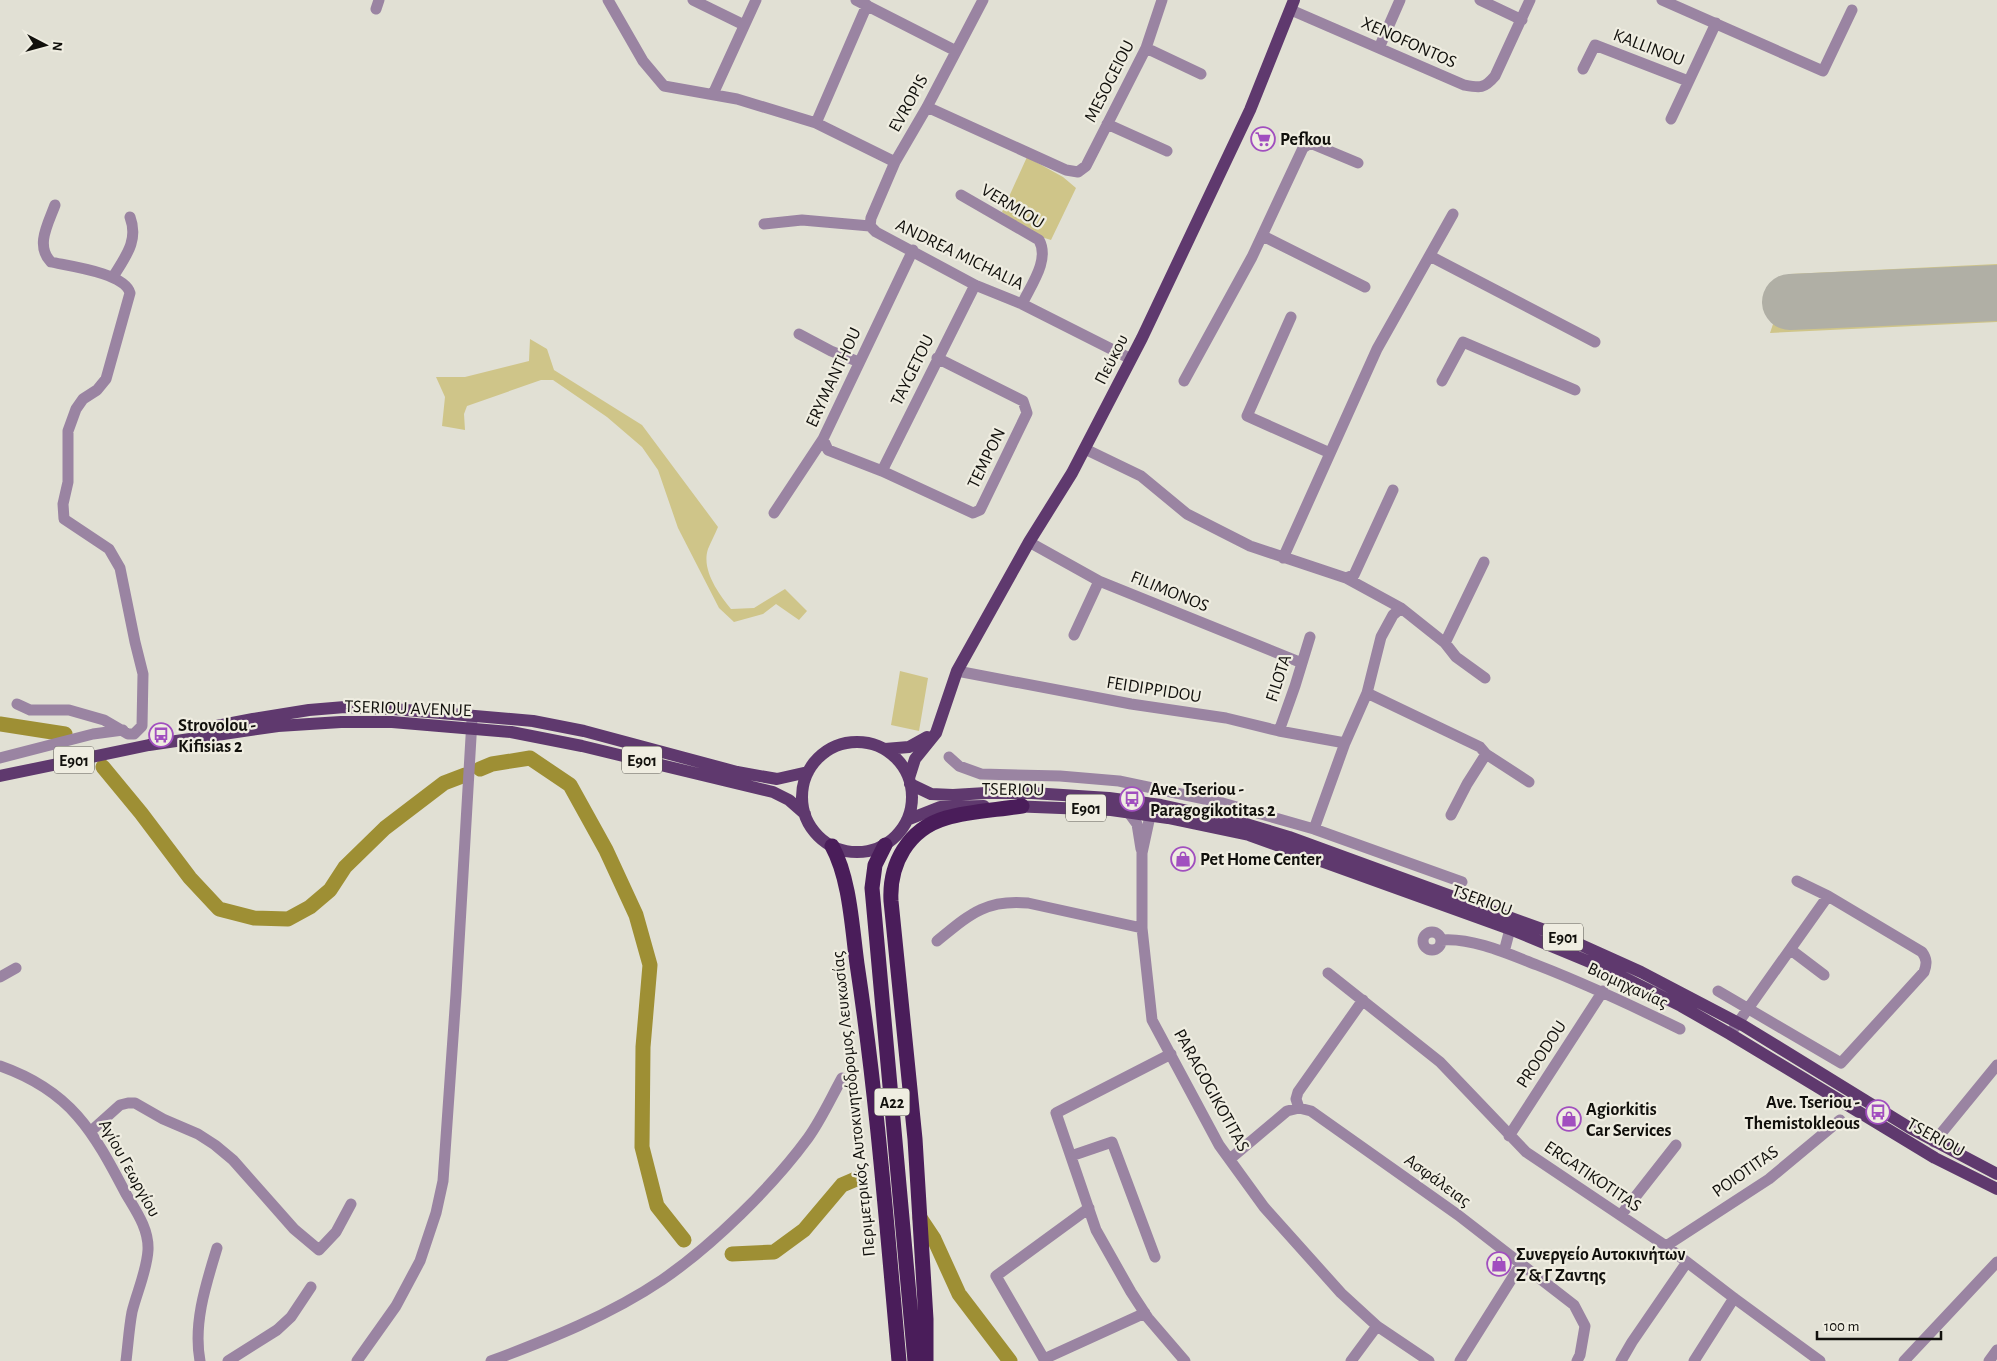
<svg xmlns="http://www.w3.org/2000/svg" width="1997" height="1361" font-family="'Alegreya Sans',sans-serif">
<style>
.green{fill:#cfc589}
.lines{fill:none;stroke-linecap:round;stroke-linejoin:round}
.river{stroke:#9e8f34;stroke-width:15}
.runway{stroke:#b0afa5;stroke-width:56}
.minor{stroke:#9a84a2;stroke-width:11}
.major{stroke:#5f396e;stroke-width:12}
.highway{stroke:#4a1d5a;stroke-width:15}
.labels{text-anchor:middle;stroke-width:4.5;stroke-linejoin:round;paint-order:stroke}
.shield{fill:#efede1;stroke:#54524c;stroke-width:1}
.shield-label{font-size:16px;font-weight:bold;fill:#11100c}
.street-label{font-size:18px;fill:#11100c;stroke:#efede1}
.poi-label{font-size:18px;font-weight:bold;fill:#11100c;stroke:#efede1;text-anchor:start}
</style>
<rect width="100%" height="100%" fill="#e1e0d4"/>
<!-- green -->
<path class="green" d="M1027,157L1063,177L1076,188L1051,240L1035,235L1002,212Z
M1997,264V279L1788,289L1778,318L1997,308V322L1770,333L1790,274Z
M530,339L547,349L554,370L642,425L718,527C715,534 711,542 708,549C701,570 719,594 731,609L754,608L785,589L807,611L799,620L776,604L763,614L734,622L719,608L678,528L658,470L642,447L607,417L553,380H541L467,406L464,414L465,430L442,426L445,397L436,377H465L529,361Z
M900,671L928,678L919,731L891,725Z"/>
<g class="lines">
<!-- river -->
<path class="river" d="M0,724L65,734
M103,767L141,813L190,878L219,909L254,918L288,919L310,907L330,890L345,867L385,828L444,783L465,775
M480,769L492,764L530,758L570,785L606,850L636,915L650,965L643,1047L642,1147L657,1206L684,1240
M920,1218L934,1239L959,1294L1010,1361
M732,1254L774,1252L804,1230L842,1185L856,1179"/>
<!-- runway -->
<path class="runway" d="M1790,302L1997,293"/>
<!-- minor -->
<path class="minor" d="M608,0L643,61L664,86L737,99L816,123L895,162
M693,0L744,25
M856,0L956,51
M1480,0L1522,20
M1662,0L1823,71L1852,10
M376,9L379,0
M1291,10L1464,85C1480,88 1484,89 1495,76L1530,0
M1146,48L1201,74
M1379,48L1400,0
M1583,69L1595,45L1688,81
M713,94L756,0
M927,107L1066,170L1078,172L1086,166L1146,48L1162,0
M1671,119L1716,23
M816,123L867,5
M1107,124L1167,151
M961,195L1039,240C1050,260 1031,285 1022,304
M764,224L802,220L870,226L876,232L975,285L1022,304L1131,359
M870,226L871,218L895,162L927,107L983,0
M1263,236L1365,287
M1430,256L1595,342
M113,277C125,257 139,241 130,217
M1291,317L1247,416L1330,453
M799,334L831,351L859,362
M1184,381L1252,257L1303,148L1310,143L1358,163
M1442,381L1463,342L1575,390
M823,439L828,450L882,471L973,513L980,510L1027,413L1023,401L937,358
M1085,449L1141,476L1187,514L1250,546L1346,578L1401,608L1445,643L1456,657L1485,678
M882,471L975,285
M774,513L823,439L913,250
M1029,542L1099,581L1302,663
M1283,558L1377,349L1453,214
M1346,578L1354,575L1393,490
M1074,635L1099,581
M1445,643L1484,562
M957,671L1131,704L1226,718L1279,731L1345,743
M1367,693L1480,747L1486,754L1529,782
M17,704L30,710H69L104,720L128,734H134L142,726L143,674L135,642L120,568L109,549L64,519L63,504L68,482V431L76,409L83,399L97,390L106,379L130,293C125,273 69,266 51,262C35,246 48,224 55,205
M1279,731L1295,686L1310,637
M949,757L959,766L981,774L1060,776L1119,781L1219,802L1314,829L1462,882
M0,758L93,734L123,730
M1129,813L1137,824L1141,849
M1451,815L1467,784L1486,754
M1150,816L1142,853V928L1152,1020L1219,1145L1264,1207L1341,1293L1377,1326L1429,1361
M1314,829L1345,743L1367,693L1381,637L1393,615L1401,608
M1423 941a9 9 0 1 1 18 0a9 9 0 1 1-18 0Z
M1441,940C1471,937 1509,954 1537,965C1586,984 1633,1006 1680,1029
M937,941C969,915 985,899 1028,903L1142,928
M1791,950L1824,975
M1504,952L1510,929
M1328,973L1440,1062L1526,1152L1666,1246L1734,1298L1820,1361
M0,977L16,968
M1718,991L1841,1063L1924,972C1927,964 1927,959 1922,952L1828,896L1797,881
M1730,1034L1828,896
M1171,1054L1056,1113L1096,1230L1131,1292L1148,1318L1185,1361
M0,1066C71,1091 93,1131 126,1194C136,1211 149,1229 148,1250C147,1270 137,1292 132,1312C129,1328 128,1345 126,1361
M1299,1108L1296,1099L1298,1092L1363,1000
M91,1131L120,1105L128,1103H135L163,1119L198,1134L215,1145L233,1160L294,1229L319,1250L336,1232L351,1204
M1509,1136L1603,991
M1934,1142L1997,1065
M1071,1156L1112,1142L1155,1257
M1230,1159L1287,1111L1299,1108L1311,1111L1458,1215L1574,1305L1585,1326L1580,1355L1577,1361
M1089,1208L996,1276L1044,1359L1145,1313
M1621,1215L1676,1145
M1666,1246L1769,1179L1840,1120
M200,1361C193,1323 206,1284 217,1248
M228,1361L277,1330L291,1317L311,1287
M357,1361L396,1306L420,1261L436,1213L443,1181L456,994L472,720
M491,1361C550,1339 610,1315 662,1280C713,1245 772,1187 808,1138C821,1120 831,1098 842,1078
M1351,1361L1377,1326
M1460,1361L1521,1264
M1621,1361L1632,1342L1687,1262
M1694,1361L1734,1298
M1904,1361L1997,1262
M1989,1361L1997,1350"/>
<!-- major -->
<path class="major" d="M196,730L253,719L309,710L345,707L394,709L533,721L584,731L737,772L777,779L808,772
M802 797a55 55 0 1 1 110 0a55 55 0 1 1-110 0Z
M885,749L909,747L927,737
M0,776L149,745L278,726L341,722H392L511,732L582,746L773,792L789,800L805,814
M909,778L915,759L936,733L957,671L1029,542L1072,473L1142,338L1250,110L1294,0
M910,784L931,794L953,795L986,793H1032L1109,798L1161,805L1202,814L1246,824L1289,837L1561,936L1641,972L1744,1026L1910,1128L1997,1174
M1012,806L1111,810L1168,818L1249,835L1510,929L1609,970L1681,1006L1730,1034L1935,1158L1997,1189
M907,820L940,807L984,806"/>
<!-- highway -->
<path class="highway" d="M885,845L875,865L872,888L915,1361
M832,846C850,879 852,928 857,964C877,1096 887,1229 899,1361
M926,1361V1319L915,1139L891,901C889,864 908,829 946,818C970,811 997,810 1022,806"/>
</g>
<!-- icons -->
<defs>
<g id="supermarket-ring" transform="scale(1.25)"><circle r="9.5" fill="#efede1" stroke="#a14fbf" stroke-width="1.5"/><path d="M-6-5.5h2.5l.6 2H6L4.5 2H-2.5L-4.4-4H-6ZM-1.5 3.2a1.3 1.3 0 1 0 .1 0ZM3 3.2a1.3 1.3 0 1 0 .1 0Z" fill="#a14fbf"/></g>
<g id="bus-ring" transform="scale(1.25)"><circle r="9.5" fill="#efede1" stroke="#a14fbf" stroke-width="1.5"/><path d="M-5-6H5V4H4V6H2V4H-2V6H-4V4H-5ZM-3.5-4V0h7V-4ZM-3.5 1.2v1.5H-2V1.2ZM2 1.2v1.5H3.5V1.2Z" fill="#a14fbf"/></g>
<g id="shop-ring" transform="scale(1.25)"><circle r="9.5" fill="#efede1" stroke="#a14fbf" stroke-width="1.5"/><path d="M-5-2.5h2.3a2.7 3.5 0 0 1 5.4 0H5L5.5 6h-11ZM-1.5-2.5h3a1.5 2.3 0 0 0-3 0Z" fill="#a14fbf"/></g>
</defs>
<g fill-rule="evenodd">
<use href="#supermarket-ring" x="1263" y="139"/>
<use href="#bus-ring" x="161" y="735"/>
<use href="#bus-ring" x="1132" y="799"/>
<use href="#shop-ring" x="1183" y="859"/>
<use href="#bus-ring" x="1878" y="1112"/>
<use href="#shop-ring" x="1569" y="1119"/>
<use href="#shop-ring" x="1499" y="1264"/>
</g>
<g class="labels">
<!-- shield labels -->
<g class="shield">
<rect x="54" y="746.5" width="40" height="27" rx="4"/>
<rect x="622" y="746.5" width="40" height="27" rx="4"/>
<rect x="1066" y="794.5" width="40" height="27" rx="4"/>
<rect x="1543" y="923.5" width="40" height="27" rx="4"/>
<rect x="874.5" y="1088.5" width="35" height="27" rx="4"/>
</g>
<g class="shield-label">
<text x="74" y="766">E901</text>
<text x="642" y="766">E901</text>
<text x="1086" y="814">E901</text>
<text x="1563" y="943">E901</text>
<text x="892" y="1108">A22</text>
</g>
<!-- street labels -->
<g class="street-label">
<text transform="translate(1409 42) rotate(24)" y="6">XENOFONTOS</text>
<text transform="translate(1649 47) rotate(21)" y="6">KALLINOU</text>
<text transform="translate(1109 81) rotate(-63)" y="6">MESOGEIOU</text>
<text transform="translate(908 103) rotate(-61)" y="6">EVROPIS</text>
<text transform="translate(1013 206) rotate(31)" y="6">VERMIOU</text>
<text transform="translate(960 254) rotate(26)" y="6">ANDREA MICHALIA</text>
<text transform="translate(1111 359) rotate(-63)" y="6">Πεύκου</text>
<text transform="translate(912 370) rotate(-64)" y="6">TAYGETOU</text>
<text transform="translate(833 377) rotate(-65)" y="6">ERYMANTHOU</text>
<text transform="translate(986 458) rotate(-64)" y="6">TEMPON</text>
<text transform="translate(1170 591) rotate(22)" y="6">FILIMONOS</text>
<text transform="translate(1278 678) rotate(-72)" y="6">FILOTA</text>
<text transform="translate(1154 689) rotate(9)" y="6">FEIDIPPIDOU</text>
<text transform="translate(408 708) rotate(2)" y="6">TSERIOU AVENUE</text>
<text transform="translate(1013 789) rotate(1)" y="6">TSERIOU</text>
<text transform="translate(1482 900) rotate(20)" y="6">TSERIOU</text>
<text transform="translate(1628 985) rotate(25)" y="6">Βιομηχανίας</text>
<text transform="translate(1541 1054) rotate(-57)" y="6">PROODOU</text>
<text transform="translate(1212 1090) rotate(61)" y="6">PARAGOGIKOTITAS</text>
<text transform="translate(853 1104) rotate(-96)" y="6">Περιμετρικός Αυτοκινητόδρομος Λευκωσίας</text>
<text transform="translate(1936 1137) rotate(29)" y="6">TSERIOU</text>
<text transform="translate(130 1168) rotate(61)" y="6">Αγίου Γεωργίου</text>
<text transform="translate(1745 1171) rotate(-35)" y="6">POIOTITAS</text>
<text transform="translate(1593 1176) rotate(34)" y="6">ERGATIKOTITAS</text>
<text transform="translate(1438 1180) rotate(36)" y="6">Ασφάλειας</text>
</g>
<!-- poi labels -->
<g class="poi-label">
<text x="1280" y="145">Pefkou</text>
<text x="178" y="731">Strovolou -<tspan x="178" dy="21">Kifisias 2</tspan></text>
<text x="1150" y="795">Ave. Tseriou -<tspan x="1150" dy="21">Paragogikotitas 2</tspan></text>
<text x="1200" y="865">Pet Home Center</text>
<text x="1860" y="1108" text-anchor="end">Ave. Tseriou -<tspan x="1860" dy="21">Themistokleous</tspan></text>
<text x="1586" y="1115">Agiorkitis<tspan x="1586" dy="21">Car Services</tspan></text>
<text x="1516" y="1260">Συνεργείο Αυτοκινήτων<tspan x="1516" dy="21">Ζ &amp; Γ Ζαντης</tspan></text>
</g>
</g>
<!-- north arrow -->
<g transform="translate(45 45) rotate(96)" stroke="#efede1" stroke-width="4" paint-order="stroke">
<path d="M0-4L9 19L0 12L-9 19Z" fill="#11100c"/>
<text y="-8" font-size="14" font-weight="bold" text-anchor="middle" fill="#11100c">N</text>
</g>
<!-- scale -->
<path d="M1817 1331v8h124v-8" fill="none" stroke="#11100c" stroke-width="2.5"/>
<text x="1824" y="1331" font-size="15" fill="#11100c" stroke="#efede1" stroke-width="4" paint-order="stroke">100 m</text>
</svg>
